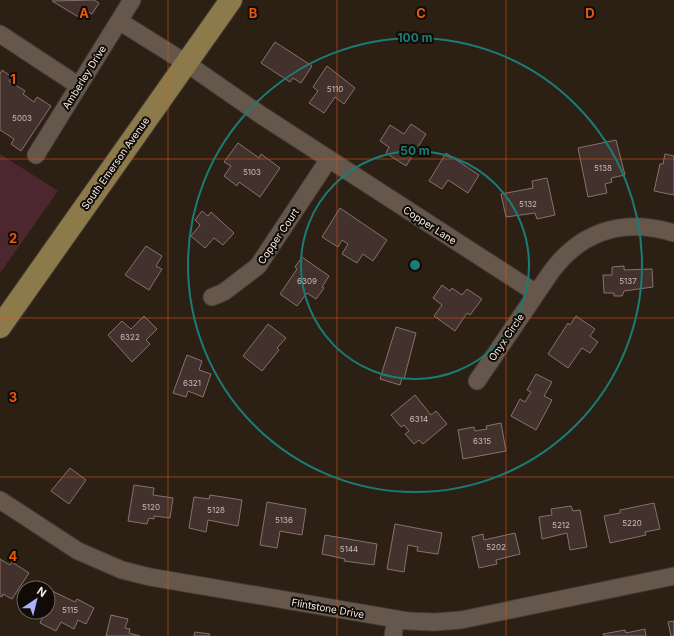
<svg xmlns="http://www.w3.org/2000/svg" width="674" height="636" font-family="Inter,sans-serif">
<style>
.green{fill:#4c272f}
.building{fill:#42312c;stroke:#86726c}
.lines{fill:none;stroke-linecap:round;stroke-linejoin:round}
.minor-casing{stroke:#453b34;stroke-width:19}
.major-casing{stroke:#453b34;stroke-width:24}
.minor{stroke:#65574b;stroke-width:17}
.major{stroke:#8d7a4a;stroke-width:22}
.grid{fill:none;stroke:#e8590c;stroke-width:1;stroke-opacity:0.55}
.ring{fill:none;stroke:#1a7c74;stroke-width:2}
.labels{text-anchor:middle;stroke-width:4;stroke-linejoin:round;paint-order:stroke}
.number-label{font-size:8px;fill:#c7bcb5}
.street-label{font-size:10px;fill:#f3eae3;stroke:#100b07}
.grid-label{font-size:13px;text-anchor:middle;font-weight:bold;fill:#e8590c;stroke:#100b07;stroke-width:4;stroke-linejoin:round;paint-order:stroke}
.centre{fill:#1a7c74;stroke:#100b07;stroke-width:2}
.ring-label{font-size:12px;text-anchor:middle;font-weight:bold;fill:#1a7c74;stroke:#100b07;stroke-width:4;stroke-linejoin:round;paint-order:stroke}
</style>
<rect width="100%" height="100%" fill="#2c2015"/>
<!-- green -->
<path class="green" d="M0,154L58,191L0,273Z"/>
<!-- building -->
<path class="building" d="M94,0L99,3L92,14L87,11L82,19L52,1Z
M275,42L312,66L301,83L293,78L290,82L261,63Z
M327,66L355,88L344,104L335,97L324,113L309,103L318,91L313,87Z
M2,70L12,77L9,81L25,91L23,94L34,102L37,97L51,106L21,151L11,144L14,139L0,130V74Z
M411,124L426,134L406,166L386,153L389,147L380,141L390,125L404,134Z
M616,140L625,175L611,178L612,182L605,184L607,193L588,197L578,148Z
M238,143L259,158L261,154L280,168L260,197L239,182L237,186L224,176L231,166L224,162Z
M446,153L479,175L468,193L448,180L442,189L429,181Z
M665,154L674,156V195L654,191L660,164H663Z
M547,178L555,215L537,219L535,213L506,217L501,194L533,188L532,181Z
M340,208L387,240L373,261L363,254L357,263L342,254L348,244L342,240L338,247L322,237Z
M202,211L208,216L211,212L234,233L223,245L214,238L205,248L191,236L200,225L195,220Z
M146,246L162,256L156,266L162,269L149,290L125,275Z
M302,257L329,276L322,287L324,288L316,299L307,293L297,306L280,294L297,269L295,267Z
M624,266V270L652,269L653,287L624,291L622,296H614V293H604L603,275H612V267Z
M442,285L450,291L452,288L462,295L467,289L482,299L470,315L467,313L455,331L434,316L442,305L433,298Z
M144,316L157,329L146,340L150,344L132,362L108,335L122,321L131,329Z
M576,316L595,329L590,336L598,342L590,353L582,348L568,368L548,354L568,323L570,325Z
M268,324L286,338L277,348L279,350L262,371L243,356Z
M396,327L416,333L404,379L402,378L400,385L380,379Z
M187,355L202,361L199,370L211,374L203,397L188,391L186,397L173,393Z
M536,374L552,382L544,396L552,400L536,430L511,416L520,399L525,402L531,392L527,390Z
M415,395L431,415L436,411L447,424L423,444L419,440L414,444L405,434L409,431L404,425L401,427L391,415Z
M501,423L506,451L463,459L458,430L474,427L475,431L487,429L486,426Z
M70,468L86,480L69,504L51,491Z
M134,485L154,488L153,495L173,498L170,518L154,516V519L149,518L147,524L128,521Z
M210,495L242,500L238,526L208,520L206,532L189,528L194,497L209,499Z
M267,502L306,509L302,535L280,531L277,548L260,545Z
M654,503L660,529L645,532L646,535L610,543L604,516L620,513V510Z
M571,506L573,511L580,510L587,547L570,550L567,533L542,539L539,517L552,515L551,509Z
M395,524L442,533L438,554L417,551L418,547L408,545L404,572L387,569Z
M515,533L520,554L496,560L497,564L479,568L472,537L483,534L484,540Z
M325,535L377,544L374,565L344,561L345,559L322,554Z
M0,559L10,565L12,562L29,573L12,599L3,594L2,597L0,596Z
M48,589L75,602L77,599L94,608L86,624L78,620L74,629L61,622L56,631L40,623L44,614L41,612H48Z
M111,615L128,619L125,628L130,629L129,633L140,636H106Z
M674,621V636H671L668,622Z
M645,629L646,636H604L603,634L625,630L626,633Z
M195,632L210,634L209,636H194Z"/>
<g class="lines">
<!-- minor casing -->
<g class="minor-casing">
<path id="minor" d="M119,21L186,63L261,115L536,293
M0,34L79,86
M36,155L132,0
M212,297L224,292L258,266L329,159
M477,381L551,272C582,230 624,218 674,233
M0,500L78,551L122,570L150,577L408,621L435,622L461,620L674,576
M393,636L396,619"/>
</g>
<!-- major casing -->
<g class="major-casing">
<path id="major" d="M0,327L231,0"/>
</g>
<!-- minor -->
<use href="#minor" class="minor"/>
<!-- major -->
<use href="#major" class="major"/>
</g>
<!-- grid -->
<path class="grid" d="M168,0V636M337,0V636M506,0V636M0,159H674M0,318H674M0,477H674"/>
<!-- distance rings -->
<g class="ring">
<circle cx="415" cy="265" r="114"/>
<circle cx="415" cy="265" r="227"/>
</g>
<g class="labels">
<!-- number labels -->
<g class="number-label">
<text x="335" y="92">5110</text>
<text x="22" y="121">5003</text>
<text x="603" y="171">5138</text>
<text x="252" y="175">5103</text>
<text x="528" y="207">5132</text>
<text x="307" y="284">6309</text>
<text x="628" y="284">5137</text>
<text x="130" y="340">6322</text>
<text x="192" y="386">6321</text>
<text x="419" y="422">6314</text>
<text x="482" y="444">6315</text>
<text x="151" y="510">5120</text>
<text x="216" y="513">5128</text>
<text x="284" y="523">5136</text>
<text x="632" y="526">5220</text>
<text x="561" y="528">5212</text>
<text x="496" y="550">5202</text>
<text x="349" y="552">5144</text>
<text x="70" y="613">5115</text>
</g>
<!-- street labels -->
<g class="street-label">
<text transform="translate(84 77) rotate(-58)" y="4">Amberley Drive</text>
<text transform="translate(115 163) rotate(-55)" y="4">South Emerson Avenue</text>
<text transform="translate(430 225) rotate(33)" y="4">Copper Lane</text>
<text transform="translate(278 236) rotate(-56)" y="4">Copper Court</text>
<text transform="translate(506 337) rotate(-56)" y="4">Onyx Circle</text>
<text transform="translate(328 608) rotate(10)" y="4">Flintstone Drive</text>
</g>
</g>
<g class="grid-label">
<text x="84" y="18">A</text>
<text x="253" y="18">B</text>
<text x="421" y="18">C</text>
<text x="590" y="18">D</text>
<text x="13" y="84">1</text>
<text x="13" y="243">2</text>
<text x="13" y="402">3</text>
<text x="13" y="561">4</text>
</g>
<circle cx="415" cy="265" r="6" class="centre"/>
<g class="ring-label">
<text x="415" y="42">100 m</text>
<text x="415" y="155">50 m</text>
</g>
<!-- north arrow -->
<g transform="translate(36 600) rotate(35)"><circle r="19" fill="#100b07" stroke="#6b645f"/>
<path d="M0-3L7 15L0 10L-7 15Z" fill="#aeaefb"/>
<text y="-6" font-size="11" font-weight="bold" text-anchor="middle" fill="#f3eae3">N</text>
</g>
</svg>
